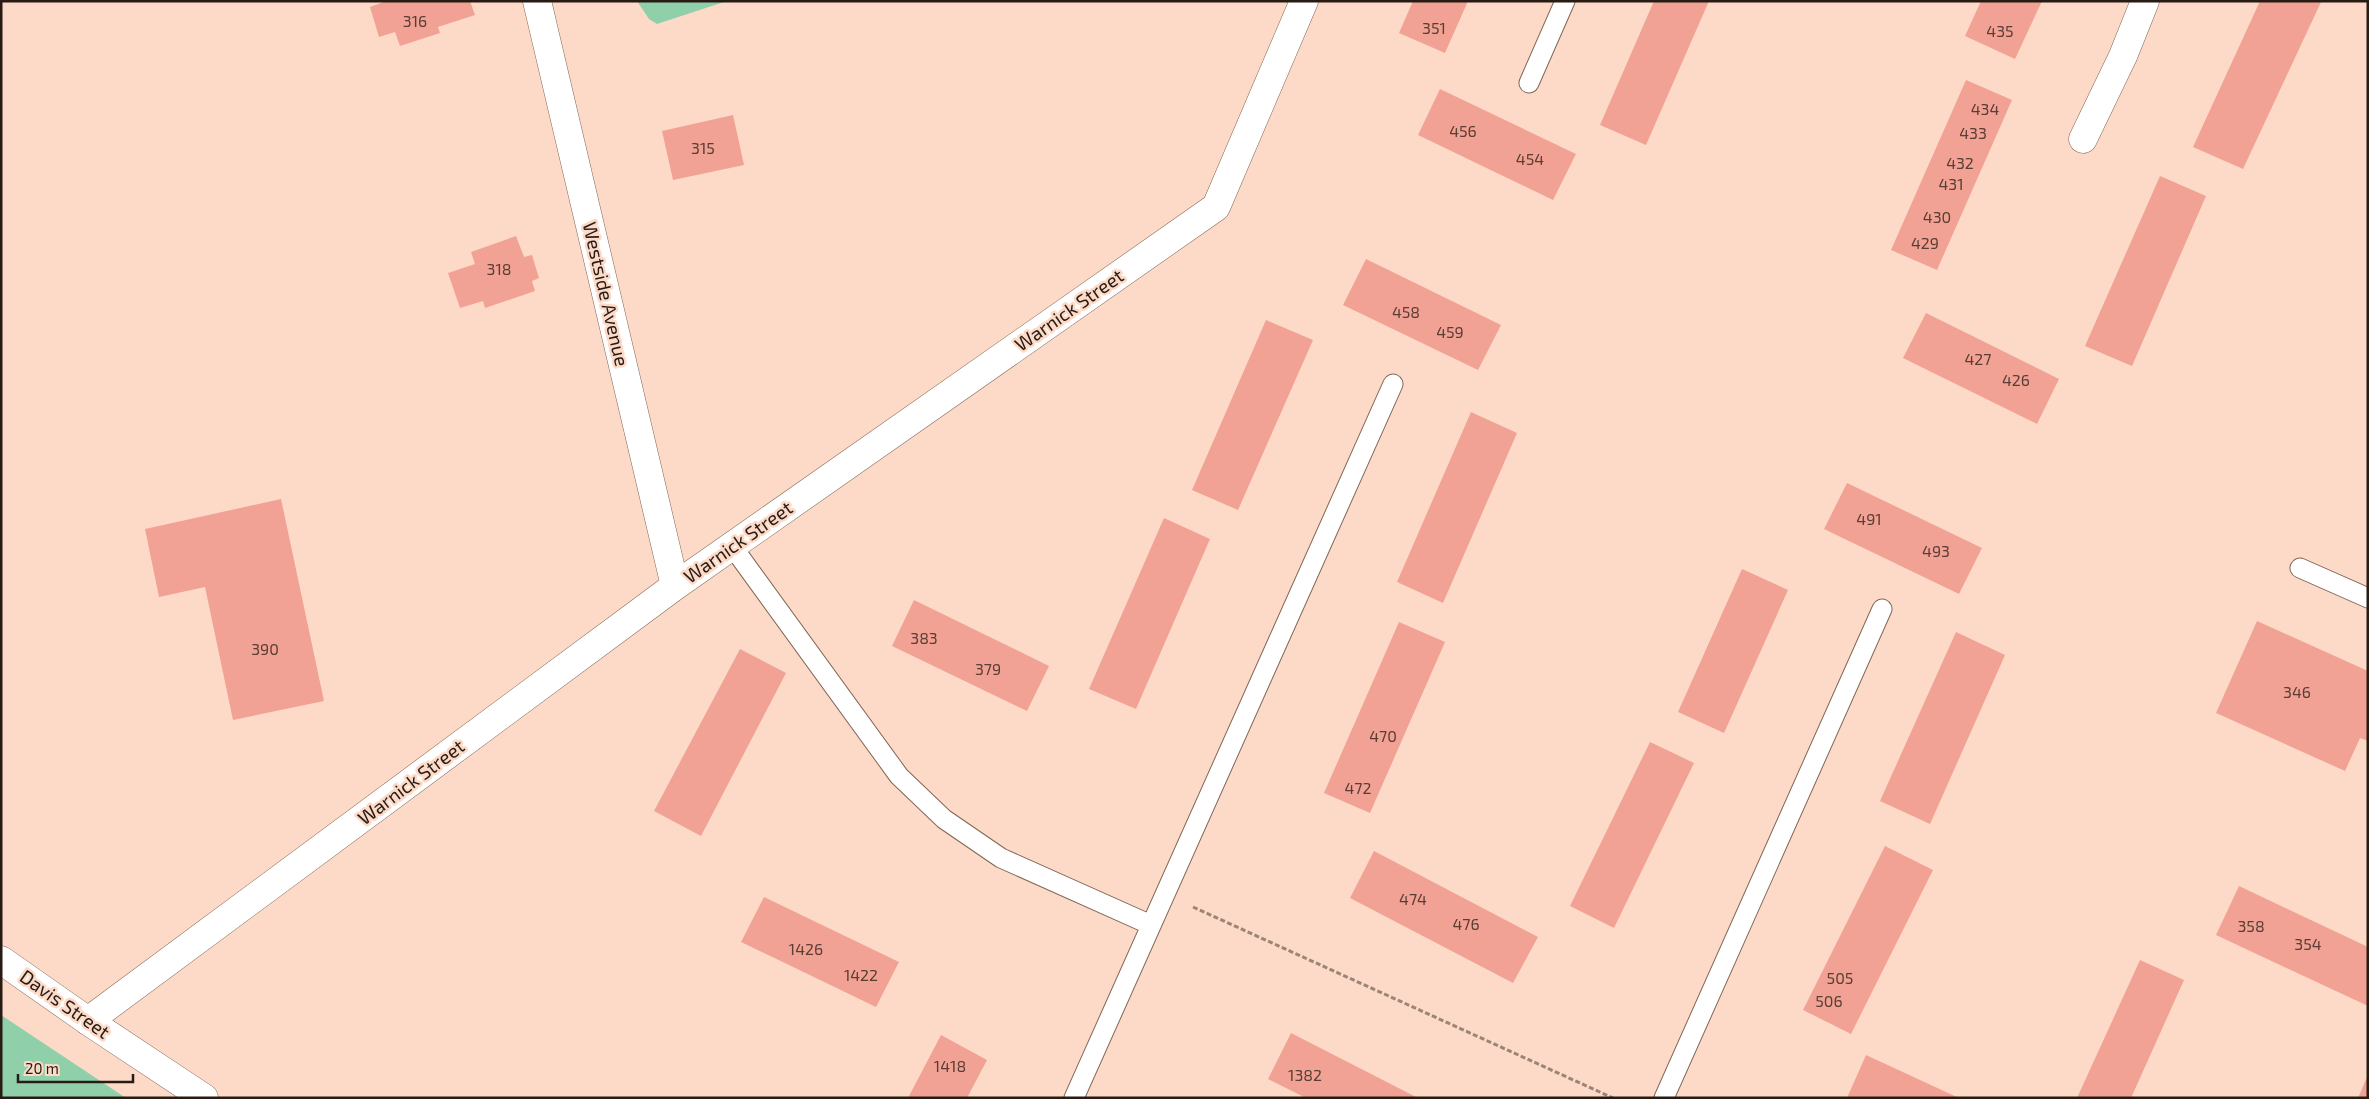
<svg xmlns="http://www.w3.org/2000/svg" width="2369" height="1099" font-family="'Exo 2',sans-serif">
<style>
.green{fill:#8fd0ab}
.building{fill:#f1a294}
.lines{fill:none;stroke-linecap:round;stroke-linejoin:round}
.lane-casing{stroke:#826655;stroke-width:21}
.street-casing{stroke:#826655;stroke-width:29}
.secondary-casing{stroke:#826655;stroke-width:29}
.path{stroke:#9c8476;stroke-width:3;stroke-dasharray:5 2.5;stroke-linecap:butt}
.lane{stroke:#fff;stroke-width:19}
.street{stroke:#fff;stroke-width:28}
.secondary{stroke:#fff;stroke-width:28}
.labels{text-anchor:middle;stroke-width:5;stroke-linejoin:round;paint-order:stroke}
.number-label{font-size:16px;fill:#5a3d34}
.street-label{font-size:19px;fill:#271b14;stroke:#fcdac7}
</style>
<rect width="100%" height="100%" fill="#fcdac7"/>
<!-- green -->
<path class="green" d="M637,1H727L657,24L649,19Z
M1,1015L126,1098H1Z"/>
<!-- building -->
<path class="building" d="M386,1H470L475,15L438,27L440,33L400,46L395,32L379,37L370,7Z
M1413,1H1468L1445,53L1399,33Z
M1654,1H1709L1646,145L1600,125Z
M1981,1H2042L2015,59L1965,36Z
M2260,1L2321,2L2243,169L2193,147Z
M1966,80L2012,100L1937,270L1891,250Z
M1440,89L1576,154L1553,200L1418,135Z
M733,115L744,165L673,180L662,131Z
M2160,176L2206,196L2132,366L2085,346Z
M516,236L524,257L532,255L539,278L532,281L535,291L485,308L483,301L460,308L448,273L475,264L471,252Z
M1366,259L1501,325L1478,370L1343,305Z
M1926,313L2059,379L2037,424L1903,358Z
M1266,320L1313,340L1238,510L1192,490Z
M1471,412L1517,433L1443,603L1397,582Z
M1847,483L1982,548L1959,594L1824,529Z
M281,499L324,701L233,720L205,587L159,597L145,529Z
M1164,518L1210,539L1136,709L1089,689Z
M1742,569L1788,590L1724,733L1678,712Z
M914,600L1049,666L1027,711L892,646Z
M2257,621L2368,671V741L2360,738L2345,771L2216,713Z
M1399,622L1445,642L1370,813L1324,793Z
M1956,632L2005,655L1930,824L1880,801Z
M740,649L786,673L701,836L654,811Z
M1650,742L1694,763L1614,928L1570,906Z
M1885,846L1933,870L1851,1034L1803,1010Z
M1374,851L1538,937L1513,983L1350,898Z
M2239,886L2368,947V1006L2216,935Z
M764,897L899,962L876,1007L741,942Z
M2140,960L2184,980L2131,1098H2077Z
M1291,1033L1418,1098H1306L1268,1079Z
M941,1035L987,1060L967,1098H908Z
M1866,1055L1959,1098H1847Z
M2368,1075V1098H2358Z"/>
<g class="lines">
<!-- lane casing -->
<g class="lane-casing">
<path id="lane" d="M1529,83L1565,1
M732,546L899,776L944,819L1001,858L1151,925
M2300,568L2368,598
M1074,1098L1393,384
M1664,1098L1882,609"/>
</g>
<!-- street casing -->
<g class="street-casing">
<path id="street" d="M537,1L675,586
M2083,139L2123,56L2145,1
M88,1021L675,586L1216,207L1304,1"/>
</g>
<!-- secondary casing -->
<g class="secondary-casing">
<path id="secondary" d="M1,960L88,1021L204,1098"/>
</g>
<!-- path -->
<path class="path" d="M1193,907L1613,1098"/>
<!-- lane -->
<use href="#lane" class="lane"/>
<!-- street -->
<use href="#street" class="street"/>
<!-- secondary -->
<use href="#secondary" class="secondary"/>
</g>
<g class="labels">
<!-- number labels -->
<g class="number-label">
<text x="415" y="27">316</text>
<text x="1434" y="34">351</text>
<text x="2000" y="37">435</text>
<text x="1985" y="115">434</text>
<text x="1463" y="137">456</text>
<text x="1973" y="139">433</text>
<text x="703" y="154">315</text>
<text x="1530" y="165">454</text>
<text x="1960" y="169">432</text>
<text x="1951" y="190">431</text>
<text x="1937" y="223">430</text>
<text x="1925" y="249">429</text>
<text x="499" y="275">318</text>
<text x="1406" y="318">458</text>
<text x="1450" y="338">459</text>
<text x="1978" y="365">427</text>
<text x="2016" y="386">426</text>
<text x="1869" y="525">491</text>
<text x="1936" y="557">493</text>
<text x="924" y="644">383</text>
<text x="265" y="655">390</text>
<text x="988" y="675">379</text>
<text x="2297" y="698">346</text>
<text x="1383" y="742">470</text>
<text x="1358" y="794">472</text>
<text x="1413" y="905">474</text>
<text x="1466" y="930">476</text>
<text x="2251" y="932">358</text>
<text x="2308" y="950">354</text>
<text x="806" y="955">1426</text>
<text x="861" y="981">1422</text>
<text x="1840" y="984">505</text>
<text x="1829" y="1007">506</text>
<text x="950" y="1072">1418</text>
<text x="1305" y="1081">1382</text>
</g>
<!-- street labels -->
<g class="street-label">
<text transform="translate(606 294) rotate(77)" y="7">Westside Avenue</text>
<text transform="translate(1069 310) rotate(-35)" y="7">Warnick Street</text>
<text transform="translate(738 542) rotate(-35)" y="7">Warnick Street</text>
<text transform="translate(411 782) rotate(-37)" y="7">Warnick Street</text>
<text transform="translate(65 1004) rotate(35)" y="7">Davis Street</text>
</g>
</g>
<!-- border -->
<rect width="2369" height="1099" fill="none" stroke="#271b14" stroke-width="5"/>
<!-- scale -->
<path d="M18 1074v8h115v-8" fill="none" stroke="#271b14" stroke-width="2.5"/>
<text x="25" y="1074" font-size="15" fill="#271b14" stroke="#fcdac7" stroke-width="4" paint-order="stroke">20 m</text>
</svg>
